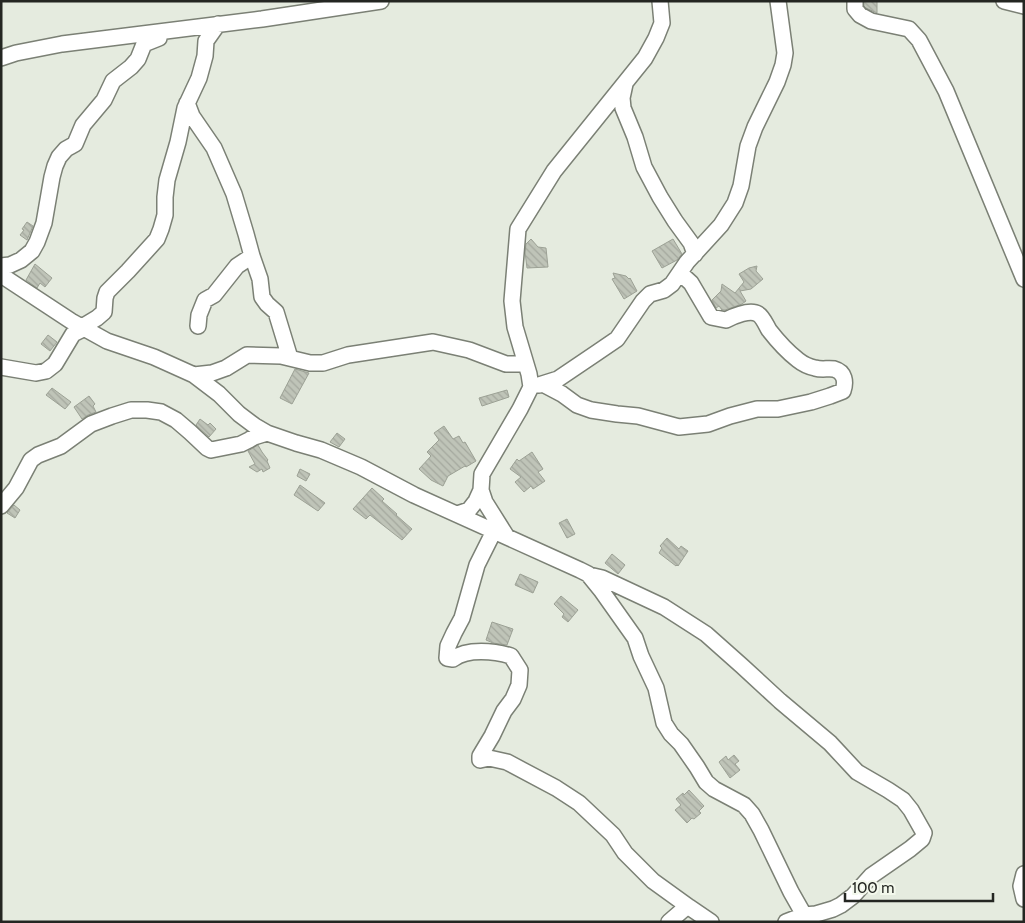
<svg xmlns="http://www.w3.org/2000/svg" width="1025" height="923" font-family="Cabin,sans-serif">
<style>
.building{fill:url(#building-back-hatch);stroke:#9ca195}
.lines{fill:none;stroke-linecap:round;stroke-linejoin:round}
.minor-casing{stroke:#7b8075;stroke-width:18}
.minor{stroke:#fff;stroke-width:15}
</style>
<defs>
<pattern id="building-back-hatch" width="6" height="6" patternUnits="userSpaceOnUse" patternTransform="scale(1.25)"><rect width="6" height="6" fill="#bfc4b8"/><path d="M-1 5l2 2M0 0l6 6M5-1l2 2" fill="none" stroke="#a4a89e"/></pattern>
</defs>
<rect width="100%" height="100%" fill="#e5ebdf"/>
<!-- building -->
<path class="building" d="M864,1H877V13L866,8L864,6Z
M27,222L33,226L27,240L20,235L24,230L22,229Z
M531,239L538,247L546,248L548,267L527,268L525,252L526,244Z
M673,239L682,254L677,260L662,268L652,251Z
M35,264L52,278L45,287L40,283L37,288L26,280Z
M757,266L756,271L763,279L751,289L740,291L746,301L742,304L725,310H722L719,306L716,308L712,300L721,291L722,284L735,293L744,282L739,274L749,268Z
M613,273L626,276L629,279L630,278L637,291L624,299L612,279L615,278Z
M48,335L57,342L50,351L41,344Z
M295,369L309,373L292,404L280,398Z
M52,388L71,402L65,409L46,395Z
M507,390L509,397L482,406L479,398Z
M89,396L95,404L93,406L96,412L88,415L82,419L74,407Z
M200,419L208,425L210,423L216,429L209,437L196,425Z
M444,426L453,439L459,436L463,443L465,442L476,461L466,467L465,466L448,476L443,486L431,480L419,469L431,456L427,452L439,440L434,433Z
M337,433L345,439L339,447L330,442Z
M258,445L262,452L268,460L267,461L270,468L263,472L262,469L257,472L249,467L255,464L248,451Z
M532,452L543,469L538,472L545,481L533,489L531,486L524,492L515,482L521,477L510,469L517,459L519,461Z
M300,469L310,474L306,481L297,476Z
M300,485L325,503L318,511L294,495Z
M372,488L384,499L382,501L397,514L396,515L412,529L402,540L370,515L366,519L353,509Z
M14,505L20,510L15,518L7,513Z
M567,519L575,534L567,538L559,523Z
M667,538L679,549L681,546L688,551L678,566L677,565L676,566L659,553L662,548L660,546Z
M612,554L625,565L618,574L605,563Z
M520,574L538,582L533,593L515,585Z
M561,596L578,610L568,622L562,617L564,614L554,604Z
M492,622L513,629L507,645L493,643L486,640Z
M734,755L739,761L735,764L740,770L730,778L719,762L726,756L728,760Z
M689,790L704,806L699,811L701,813L694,819L692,818L687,823L675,810L681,805L676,799L683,793L684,795Z"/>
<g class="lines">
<!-- minor casing -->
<g class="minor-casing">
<path id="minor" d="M855,1V9L860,15L871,21L909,29L919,40L946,91L1024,279
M1004,1L1024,6
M1,58L16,53L62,44L262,19L381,1
M625,84L622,98L623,108L635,137L644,167L660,197L675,221L691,243L695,254
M187,103L192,116L214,148L234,194L246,234L252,256L260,279L262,297L267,304L276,312L290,358
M1,266L10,265L21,260L32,251L37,242L44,223L52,177L55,166L59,157L66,149L75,144L83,125L104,100L113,81L131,67L138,59L144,44L159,38L160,32
M1,275L71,321L107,341L154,357L194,375L219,394L239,414L255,426L267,433L296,443L321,450L361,467L414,495L580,570L588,574L601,590L635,638L641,656L656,688L664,723L671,734L681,744L697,767L706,782L714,789L744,805L752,814L761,830L791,892L808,922
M198,326L199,315L205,300L214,295L237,266L252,256
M82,327L97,318L104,312L105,298L107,292L128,271L157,239L161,229L165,215V197L167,180L178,142L185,108L199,78L205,56L206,41L218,24
M1,367L36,373L46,371L55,364L73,334L85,328
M194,375L212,373L226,368L247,355L281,356L310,363H323L348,355L433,342L469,350L506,364H525
M543,384L562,394L577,405L591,410L617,414L638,416L679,427L708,424L730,416L757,409H778L811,402L830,396L843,391C846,382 845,372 834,369C828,368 822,370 815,368C810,367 803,364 798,360C789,353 776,339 769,330C766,325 763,317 758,314C750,309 734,316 726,320L711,317L691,283L680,273
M539,385L558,379L595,354L617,339L643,301L650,294L664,290L672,284L687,262L721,225L735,203L741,186L748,146L755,127L777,82L783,65L785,53L778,1
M481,490L485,502L507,537
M1,506L16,488L31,460L38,455L61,446L91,424L112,416L131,410H147L161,412L176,420L190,432L207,448L211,450L241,444L249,440L254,437L267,433
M457,514L469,510L476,501L481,490L482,474L520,409L531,387L529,374L515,327L512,301L518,229L554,171L645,58L656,38L662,23L660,1
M494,531L477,565L462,618L454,633L448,646L447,658L453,659C467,648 495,651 511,656L520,670L519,685L513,699L504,711L492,736L480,756V760L489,758L507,762L556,788L579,803L613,835L625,853L653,881L689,907
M589,575L602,578L664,607L706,634L742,666L780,701L830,743L857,772L888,790L903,800L911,810L924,833L922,839L910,849L871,876L853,896L841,905L833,909L816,914L804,915L786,922
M1024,874L1021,886L1024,899
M669,922L684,909L689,907L711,922"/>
</g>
<!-- minor -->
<use href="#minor" class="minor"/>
</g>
<!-- border -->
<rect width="1025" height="923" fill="none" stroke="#242622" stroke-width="5"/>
<!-- scale -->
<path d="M845 893v8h148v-8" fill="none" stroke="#242622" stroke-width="2.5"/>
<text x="852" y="893" font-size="15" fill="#242622" stroke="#f3f8ec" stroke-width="4" paint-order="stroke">100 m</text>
</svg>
